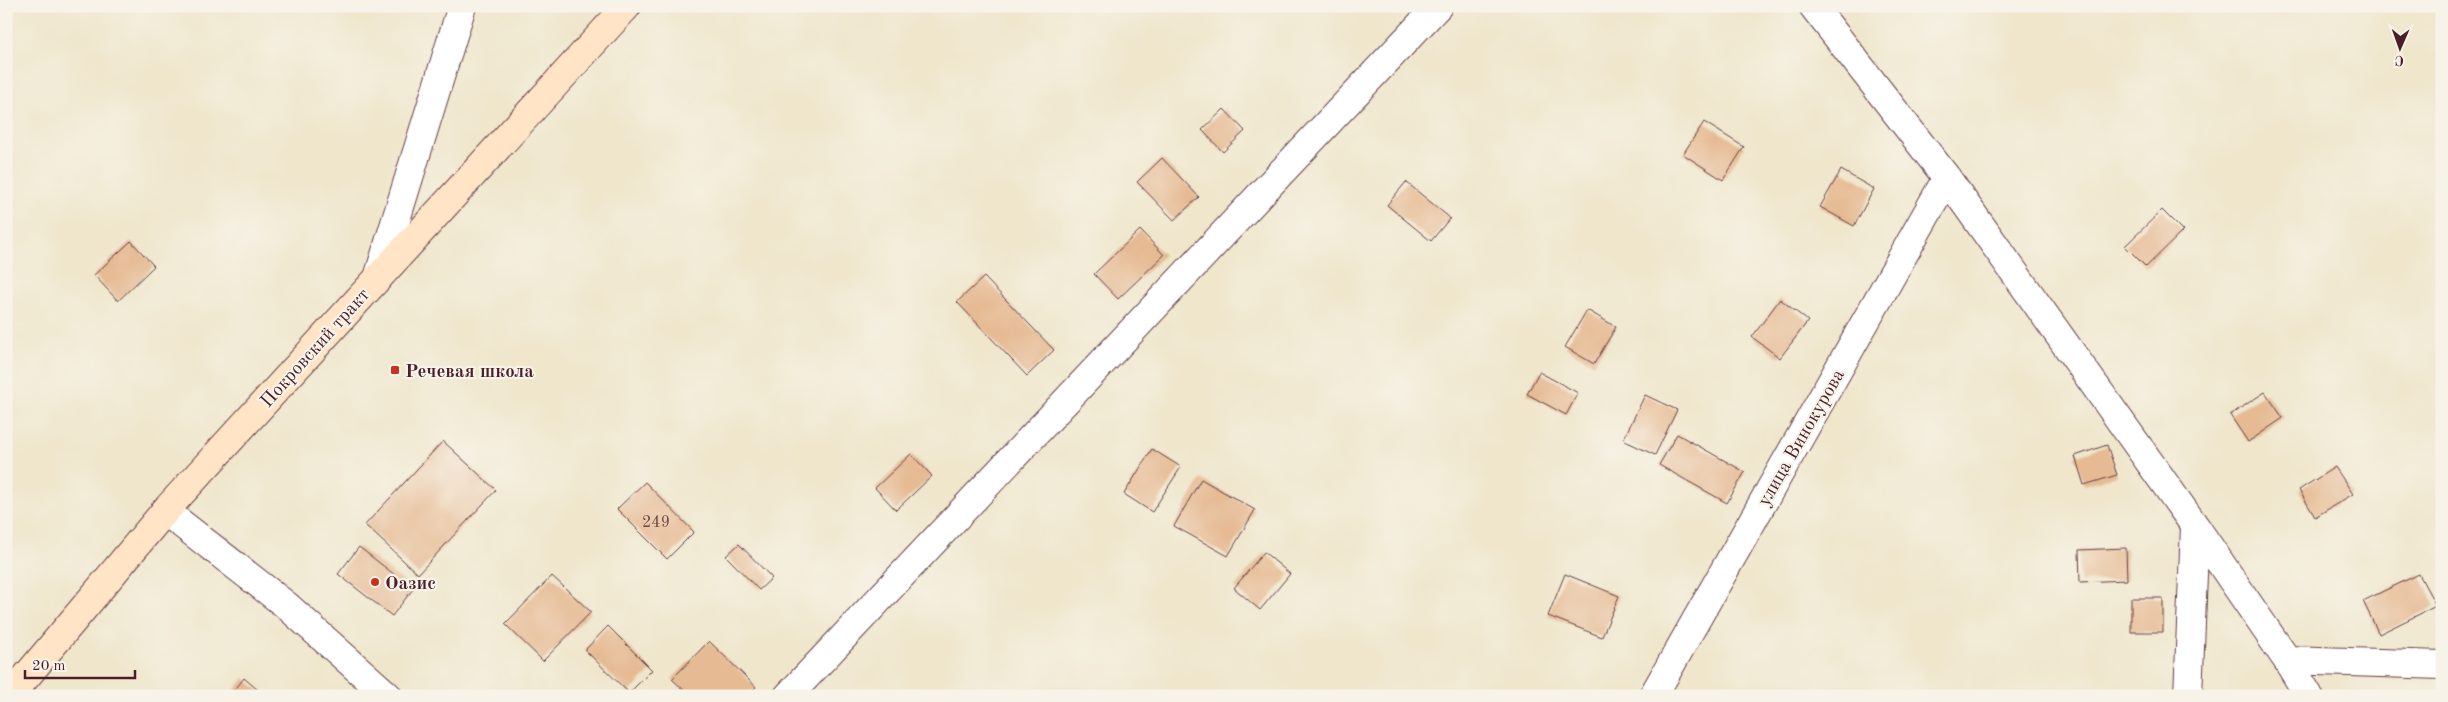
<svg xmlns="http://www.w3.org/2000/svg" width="2448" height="702" font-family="'Old Standard TT',serif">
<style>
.building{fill:#e6bb94}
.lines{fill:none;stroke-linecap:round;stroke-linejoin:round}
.minor-casing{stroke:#633d43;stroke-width:30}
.secondary-casing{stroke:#633d43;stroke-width:30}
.minor{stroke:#fff;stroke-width:28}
.secondary{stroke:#ffe4c6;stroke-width:28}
.poi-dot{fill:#c8321e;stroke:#f7f3e8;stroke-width:2}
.labels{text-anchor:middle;stroke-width:4.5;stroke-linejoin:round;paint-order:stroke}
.number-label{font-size:16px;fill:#714645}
.street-label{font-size:19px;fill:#4a1f2b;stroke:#f7f3e8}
.poi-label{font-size:19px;font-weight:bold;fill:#4a1f2b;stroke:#f7f3e8;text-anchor:start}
</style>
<rect width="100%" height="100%" fill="#f7f3e8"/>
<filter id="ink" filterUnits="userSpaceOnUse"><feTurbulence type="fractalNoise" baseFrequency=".02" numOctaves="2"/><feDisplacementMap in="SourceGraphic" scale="10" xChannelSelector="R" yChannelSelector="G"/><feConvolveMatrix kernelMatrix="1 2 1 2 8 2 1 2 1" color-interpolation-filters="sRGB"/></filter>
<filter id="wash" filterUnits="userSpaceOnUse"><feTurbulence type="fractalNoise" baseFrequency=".0096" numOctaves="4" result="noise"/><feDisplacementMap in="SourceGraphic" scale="20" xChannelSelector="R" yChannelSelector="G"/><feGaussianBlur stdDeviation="1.12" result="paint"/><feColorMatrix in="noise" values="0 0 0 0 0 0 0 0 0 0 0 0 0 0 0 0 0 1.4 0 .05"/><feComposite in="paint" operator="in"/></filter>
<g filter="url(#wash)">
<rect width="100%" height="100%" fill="#efe6cc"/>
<g id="blocks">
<!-- building -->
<path class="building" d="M1224,109L1245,131L1223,152L1202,130Z
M1704,122L1744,147L1723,180L1683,154Z
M1162,158L1199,197L1174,220L1137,182Z
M1841,170L1874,189L1854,226L1820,207Z
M1406,182L1450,218L1431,241L1387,205Z
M2162,210L2183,231L2146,267L2125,246Z
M1140,230L1164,255L1118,299L1094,274Z
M131,241L154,266L118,301L94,275Z
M984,277L1054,350L1027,376L957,302Z
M1780,299L1808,321L1780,358L1752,337Z
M1587,310L1616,327L1594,364L1565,347Z
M1539,372L1578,393L1566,415L1527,394Z
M2265,392L2283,418L2248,442L2230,415Z
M1645,395L1677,410L1655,455L1623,440Z
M1677,434L1745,472L1727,503L1659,465Z
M443,441L496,490L418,574L365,525Z
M2107,445L2117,475L2084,485L2075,456Z
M1152,449L1181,467L1152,512L1124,494Z
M911,454L932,476L896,510L875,488Z
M2335,467L2353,494L2315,517L2299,490Z
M1201,479L1255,510L1228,556L1174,526Z
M645,482L694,532L667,559L617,509Z
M739,544L772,578L759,590L726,556Z
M359,547L413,589L392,616L338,574Z
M2126,548L2127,580L2080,582L2079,550Z
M1264,552L1290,574L1260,610L1234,588Z
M1565,574L1619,596L1602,637L1548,616Z
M2419,574L2436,606L2379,634L2363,601Z
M552,576L591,612L543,661L505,624Z
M2131,598H2163V632H2131Z
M608,626L652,670L629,693L585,650Z
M709,641L756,687L747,696H690L672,679Z
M244,678L265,696H230Z"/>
</g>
</g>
<g filter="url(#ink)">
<use href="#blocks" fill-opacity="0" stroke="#633d43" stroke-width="1"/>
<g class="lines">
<!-- minor casing -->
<g class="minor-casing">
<path id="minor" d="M1813,6L1947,178L2195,526L2188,696
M378,278L462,6
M165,511L286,605L388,696
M2195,526L2287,660L2309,696
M2287,660L2442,665
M788,696L1438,6
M1653,696L1947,178"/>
</g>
<!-- secondary casing -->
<g class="secondary-casing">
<path id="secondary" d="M10,696L165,511L627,6"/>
</g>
<!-- minor -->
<use href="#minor" class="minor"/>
<!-- secondary -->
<use href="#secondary" class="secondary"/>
</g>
</g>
<!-- markers -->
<g class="poi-dot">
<rect x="390" y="365" width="10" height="10" rx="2.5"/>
<circle cx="375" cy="582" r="5"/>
</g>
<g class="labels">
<!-- number labels -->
<g class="number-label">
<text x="656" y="527">249</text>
</g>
<!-- street labels -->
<g class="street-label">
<text transform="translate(314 347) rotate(-48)" y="7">Покровский тракт</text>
<text transform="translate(1800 437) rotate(-60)" y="7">улица Винокурова</text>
</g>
<!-- poi labels -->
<g class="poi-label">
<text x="405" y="377">Речевая школа</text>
<text x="385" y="589">Оазис</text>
</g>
</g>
<!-- margin -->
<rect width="2448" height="702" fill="none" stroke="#f7f3e8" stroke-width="25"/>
<!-- north arrow -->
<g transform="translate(2400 48) rotate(182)" stroke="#f7f3e8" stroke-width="4" paint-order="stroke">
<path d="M0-4L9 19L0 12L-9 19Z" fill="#4a1f2b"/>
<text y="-8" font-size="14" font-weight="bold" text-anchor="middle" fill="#4a1f2b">С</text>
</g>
<!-- scale -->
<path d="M25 670v8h110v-8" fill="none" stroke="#4a1f2b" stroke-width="2.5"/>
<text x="32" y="670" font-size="15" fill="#4a1f2b" stroke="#f7f3e8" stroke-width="4" paint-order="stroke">20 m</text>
</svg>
